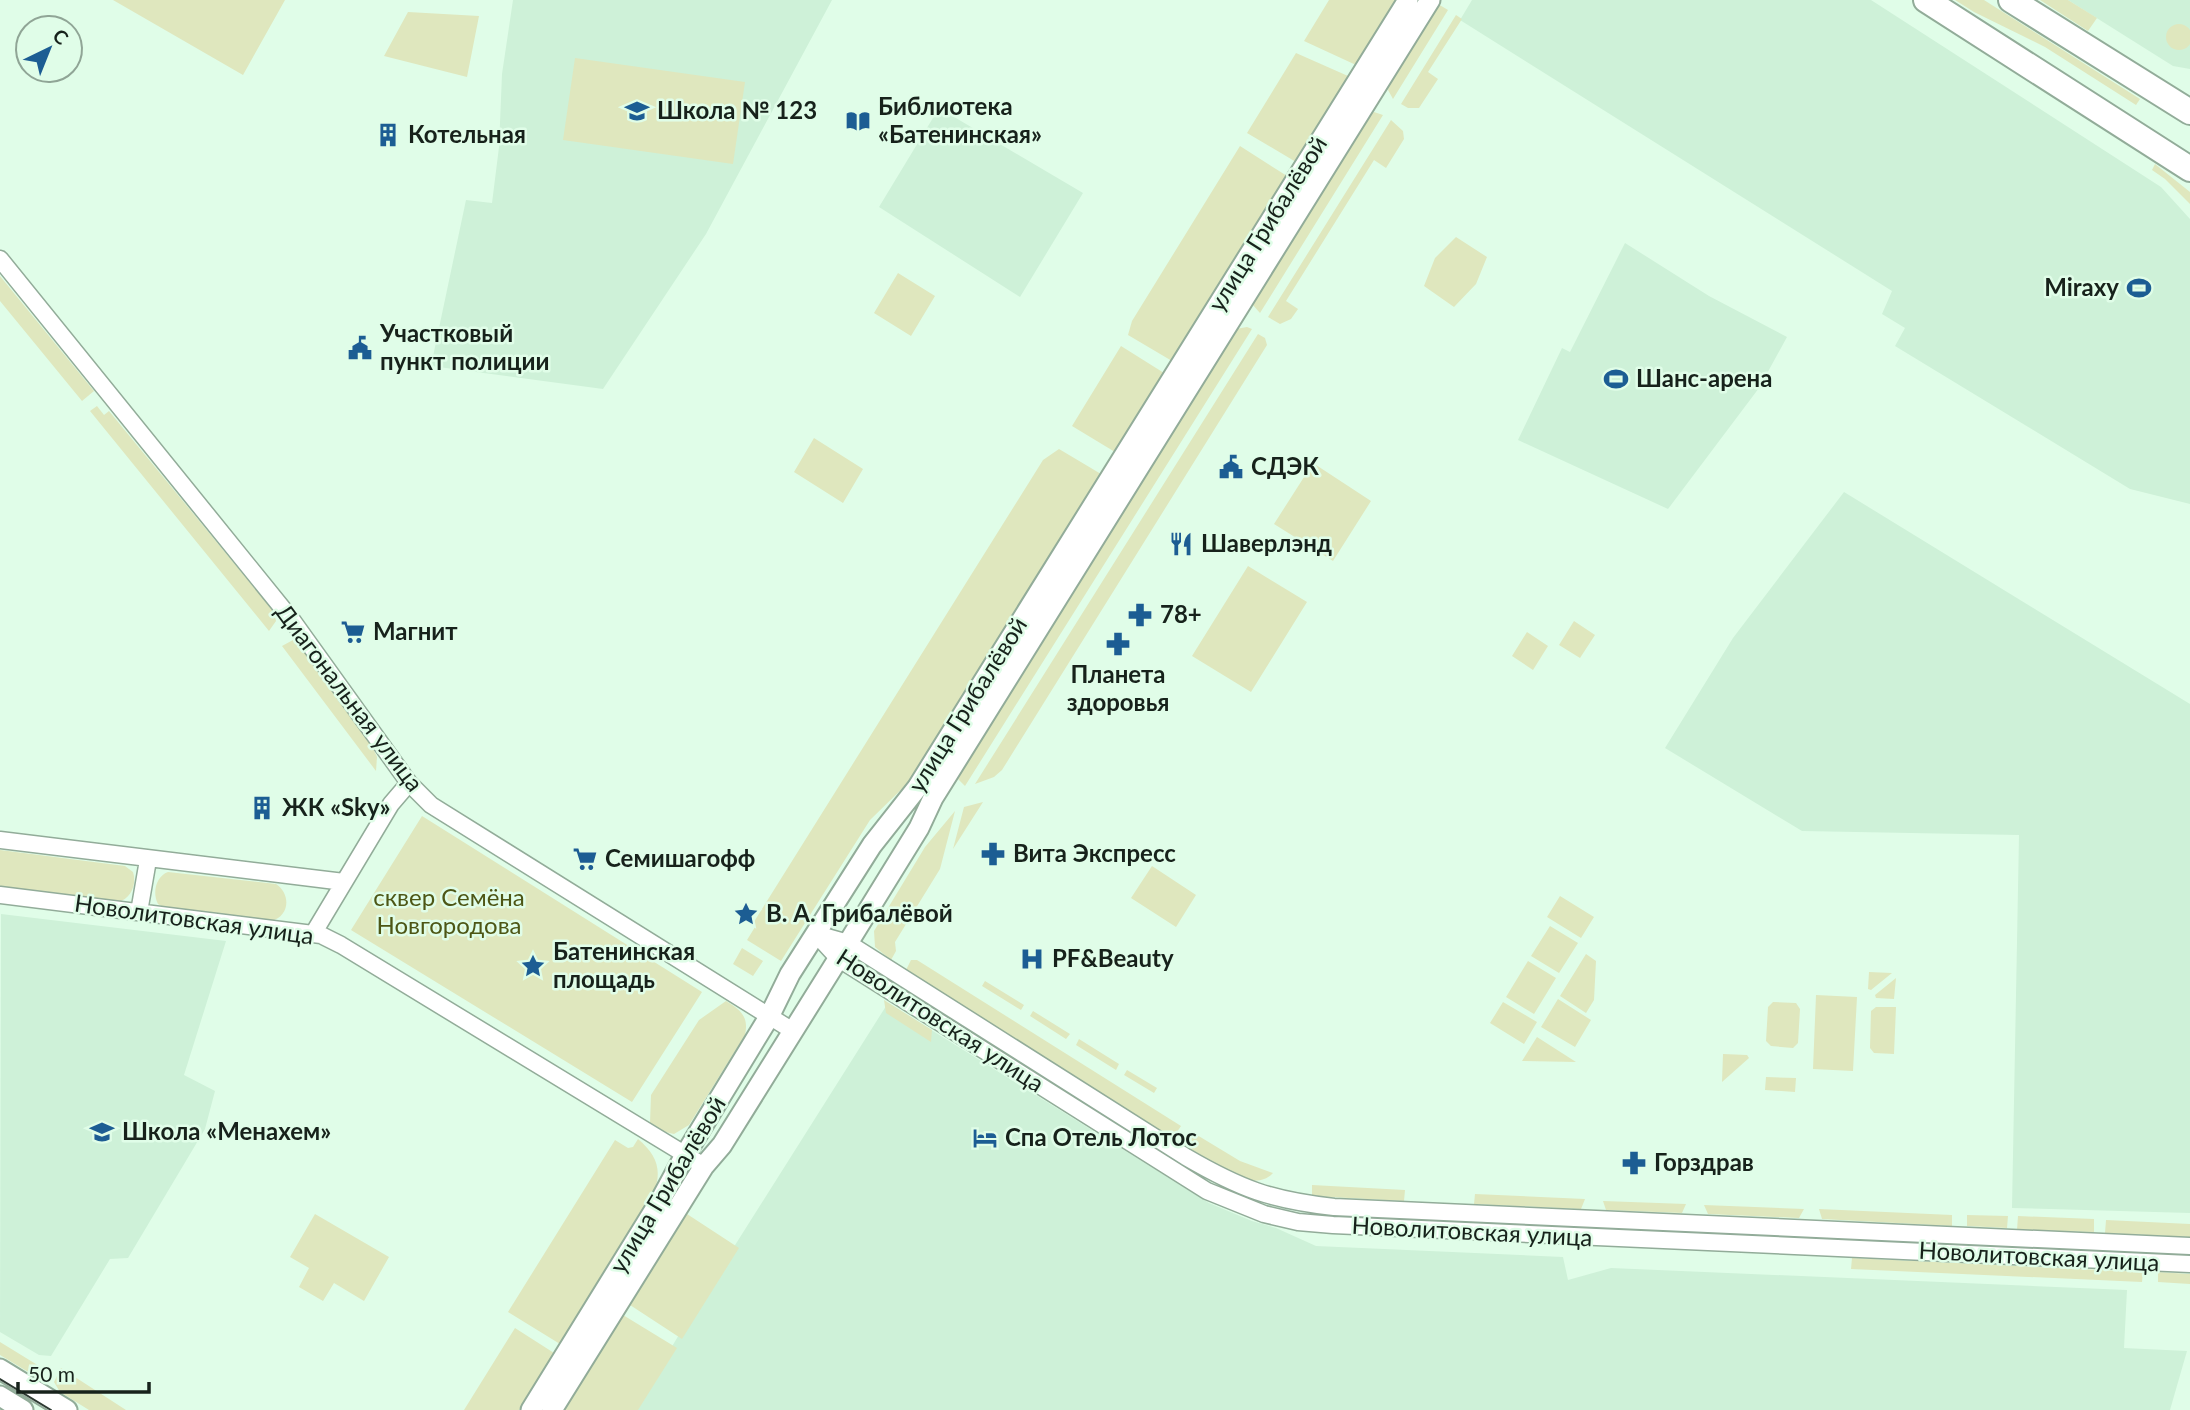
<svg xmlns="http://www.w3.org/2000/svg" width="2190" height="1410" font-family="Lato,sans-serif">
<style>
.built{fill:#cef1d8}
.green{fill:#dfe7be}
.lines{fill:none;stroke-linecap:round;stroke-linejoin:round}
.minor-casing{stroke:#92ac99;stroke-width:19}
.tertiary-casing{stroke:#92ac99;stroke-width:23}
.primary-casing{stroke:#92ac99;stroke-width:28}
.minor{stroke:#fff;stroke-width:16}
.tertiary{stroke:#fff;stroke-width:19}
.primary{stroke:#fff;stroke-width:24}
.tram{stroke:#2d3a32;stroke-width:2}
.labels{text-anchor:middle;stroke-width:5;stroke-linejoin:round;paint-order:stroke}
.poi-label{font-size:24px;font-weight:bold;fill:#17221b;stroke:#e0fde8;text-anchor:start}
.street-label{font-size:24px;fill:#17221b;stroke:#e0fde8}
.park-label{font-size:24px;fill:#4d5615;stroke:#e0fde8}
</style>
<rect width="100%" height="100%" fill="#e0fde8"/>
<!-- built -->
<path class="built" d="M513,0H832L706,234L603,389L431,366L466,200L492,203L499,147L502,74Z
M1472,0H1871L2161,187L2190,219V504L2130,489L1895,346L1905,328L1882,314L1892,291L1460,20Z
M2068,0H2190V69L2173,66Z
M939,108L1083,193L1020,297L879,207Z
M1625,243L1709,296L1787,337L1759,388L1668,509L1518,440L1562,348L1570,352Z
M1844,492L2190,704V1213L2012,1208L2019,835L1802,831L1665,748L1733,638Z
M1,914L226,941L184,1075L215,1091L205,1129L128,1258L110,1259L51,1356L39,1355L0,1332Z
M888,1003L1209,1203L1252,1221L1276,1228L1316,1246L1563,1257L1568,1280L1611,1268L2127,1290L2124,1348L2187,1351L2170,1410H634L689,1318Z"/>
<!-- green -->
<path class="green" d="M113,0H285L243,75Z
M1329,0H1396L1356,65L1304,41Z
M1955,0H1984L2140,99L2136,105L2045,47L1974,12Z
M2040,0H2068L2097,18L2088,31Z
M1438,4L1448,10L1393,99L1388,90L1389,84Z
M408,12L479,16L467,77L384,56Z
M1456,15L1462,19L1428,72L1438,79L1419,108H1408L1401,104Z
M2166 37a13 13 0 1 1 26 0a13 13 0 1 1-26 0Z
M1296,53L1348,76L1296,162L1247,133Z
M575,58L745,82L733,164L563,140Z
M1374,112L1383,115L1260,313L1252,304L1369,115Z
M1391,120L1403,131L1404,139L1386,168L1374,160L1286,301L1298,309L1291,319L1280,324L1268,317Z
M1240,146L1287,176L1172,361L1128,335L1132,321Z
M2155,164L2190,192V204L2165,179L2152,170Z
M1456,237L1487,257L1476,284L1454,307L1424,286L1435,258Z
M898,273L935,296L911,336L874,313Z
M0,276L94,391L82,401L0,301Z
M1247,327L1252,329L965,786L958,779L960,773L1236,329Z
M1258,334L1265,338L1267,345L1002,770L994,777L975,784Z
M1121,346L1164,373L1115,452L1072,426Z
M97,406L104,415L109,411L274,612L276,621L269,631L90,411Z
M814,438L863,469L843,503L794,472Z
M1059,449L1101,474L910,781L870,820L781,961L747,940L755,927L752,925L1043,460Z
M1313,463L1371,501L1333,561L1274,524Z
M1248,566L1307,602L1251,692L1192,656Z
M1574,621L1595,635L1580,658L1559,645Z
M1527,632L1548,646L1533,670L1512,656Z
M293,640L299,643L372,746L377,757L376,771L282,646Z
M983,802L953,849L964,807Z
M955,811L940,869L895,942L896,951L891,960L875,947L874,931L925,847Z
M422,816L702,992L632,1102L351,930Z
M0,850L125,866L133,872C137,884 131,899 118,902L0,886Z
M1152,866L1196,895L1176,927L1131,898Z
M168,872L276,884C291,894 290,916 271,921L163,907L158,904C152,893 156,876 168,872Z
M1560,896L1594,917L1581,938L1547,917Z
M1550,926L1578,943L1559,973L1531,956Z
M742,948L763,961L753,976L733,964Z
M1586,954L1596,961L1594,1000L1586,1013L1560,996Z
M911,960H917L1181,1126L1173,1138L906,970Z
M1528,961L1556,978L1534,1014L1506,997Z
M1869,972L1892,973L1871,990L1868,989Z
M1896,978L1894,999L1876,998L1875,995Z
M985,981L1024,1005L1021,1010L982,986Z
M1816,995L1857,997L1853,1071L1813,1069Z
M1558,999L1591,1020L1575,1047L1541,1027Z
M884,1000L932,1030L931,1042L886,1013Z
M726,1001C741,1010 749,1017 745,1035L689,1125L674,1134L665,1132L650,1123L651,1095L699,1020Z
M1503,1002L1537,1022L1524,1044L1490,1023Z
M1773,1002L1796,1003L1800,1009L1798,1043L1793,1048L1771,1046L1766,1041L1768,1007Z
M1876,1007H1896L1894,1054L1874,1053L1870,1048L1871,1011Z
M1033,1011L1070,1034L1066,1039L1030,1016Z
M1537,1037L1576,1062L1522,1061Z
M1079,1039L1119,1064L1116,1070L1076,1045Z
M1723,1054L1747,1055L1749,1058L1722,1082Z
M1127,1070L1157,1088L1154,1093L1124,1075Z
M1766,1077L1796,1078L1795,1092L1765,1090Z
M1192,1132L1240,1161L1273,1173C1251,1197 1205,1158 1184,1145Z
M638,1139C657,1155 663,1171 653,1194L560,1344L508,1312L615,1140L628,1148L633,1147Z
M1312,1185L1405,1190L1404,1201L1312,1196Z
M1475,1194L1585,1199L1581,1209L1474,1204Z
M1603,1201L1686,1204L1682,1213L1606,1210Z
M1704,1205L1804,1209L1799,1218L1708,1214Z
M1819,1209L1952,1215V1226L1822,1219Z
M315,1214L389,1257L364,1301L334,1283L323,1301L299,1287L309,1268L290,1257Z
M687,1214L739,1248L682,1339L630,1305Z
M1967,1215L2008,1216L2007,1228L1967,1226Z
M2018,1216L2094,1219V1232L2017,1230Z
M2106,1220L2190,1224V1237L2105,1233Z
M1852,1258L2143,1272L2142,1282L1851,1269Z
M2158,1272L2190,1274V1284L2158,1282Z
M623,1315L677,1348L638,1410H564Z
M515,1328L554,1353L519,1410H464Z
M0,1342L44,1369L41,1375L35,1376L0,1355Z
M61,1368L126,1410H89L60,1392L54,1382Z"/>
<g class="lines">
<!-- minor casing -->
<g class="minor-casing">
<path id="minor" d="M0,259L292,620L409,783L431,805L793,1031
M0,840L344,882
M0,895L321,935L341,945L704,1166
M139,912L148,860
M313,934L391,804L409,783
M816,934L839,959L1207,1191L1264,1214L1298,1222L1333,1225L2190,1264
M816,934L848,943L1186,1157C1241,1189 1271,1200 1334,1207L2190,1246"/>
</g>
<!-- tertiary casing -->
<g class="tertiary-casing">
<path id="tertiary" d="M0,1369L67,1410
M0,1396L23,1410
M531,1410L660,1201L685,1155L769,1017L790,974L872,845L917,788L1408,0
M552,1410L704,1166L722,1145L848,943L919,828L933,798L1430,0"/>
</g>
<!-- primary casing -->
<g class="primary-casing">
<path id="primary" d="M1926,0L2190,169
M2011,0L2190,112"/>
</g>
<!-- minor -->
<use href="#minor" class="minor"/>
<!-- tertiary -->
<use href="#tertiary" class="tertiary"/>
<!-- primary -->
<use href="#primary" class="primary"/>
<!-- tram -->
<path class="tram" d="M0,1379L51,1410"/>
</g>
<!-- icons -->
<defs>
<g id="school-bare" transform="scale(1.89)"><path d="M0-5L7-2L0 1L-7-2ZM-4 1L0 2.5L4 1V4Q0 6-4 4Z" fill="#1c5d93" stroke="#e0fde8" stroke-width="2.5" paint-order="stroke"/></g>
<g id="library-bare" transform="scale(1.89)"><path d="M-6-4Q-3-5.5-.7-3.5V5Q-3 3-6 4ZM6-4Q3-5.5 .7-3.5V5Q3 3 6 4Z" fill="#1c5d93" stroke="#e0fde8" stroke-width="2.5" paint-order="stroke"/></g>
<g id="building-bare" transform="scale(1.89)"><path d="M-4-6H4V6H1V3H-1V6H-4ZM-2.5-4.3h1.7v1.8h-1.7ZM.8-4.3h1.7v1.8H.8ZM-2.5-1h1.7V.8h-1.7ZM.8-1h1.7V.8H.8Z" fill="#1c5d93" stroke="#e0fde8" stroke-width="2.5" paint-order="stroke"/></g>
<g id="stadium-bare" transform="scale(1.89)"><path d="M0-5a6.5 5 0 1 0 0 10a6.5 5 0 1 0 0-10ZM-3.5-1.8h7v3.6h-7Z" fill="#1c5d93" stroke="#e0fde8" stroke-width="2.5" paint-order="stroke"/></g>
<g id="civic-bare" transform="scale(1.89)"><path d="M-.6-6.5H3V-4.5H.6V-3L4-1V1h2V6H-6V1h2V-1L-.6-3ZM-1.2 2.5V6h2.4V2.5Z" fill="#1c5d93" stroke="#e0fde8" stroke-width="2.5" paint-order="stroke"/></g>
<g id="restaurant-bare" transform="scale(1.89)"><path d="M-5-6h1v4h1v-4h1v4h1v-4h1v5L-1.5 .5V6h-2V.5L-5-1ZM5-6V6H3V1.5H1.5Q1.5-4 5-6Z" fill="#1c5d93" stroke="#e0fde8" stroke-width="2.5" paint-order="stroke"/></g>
<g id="pharmacy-bare" transform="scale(1.89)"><path d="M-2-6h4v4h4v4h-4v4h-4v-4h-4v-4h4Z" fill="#1c5d93" stroke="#e0fde8" stroke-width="2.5" paint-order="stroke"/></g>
<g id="supermarket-bare" transform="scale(1.89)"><path d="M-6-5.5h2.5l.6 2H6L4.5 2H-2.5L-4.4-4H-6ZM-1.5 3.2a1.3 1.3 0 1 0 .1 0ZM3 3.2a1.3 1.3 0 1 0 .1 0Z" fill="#1c5d93" stroke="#e0fde8" stroke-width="2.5" paint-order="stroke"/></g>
<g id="sight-bare" transform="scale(1.89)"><path d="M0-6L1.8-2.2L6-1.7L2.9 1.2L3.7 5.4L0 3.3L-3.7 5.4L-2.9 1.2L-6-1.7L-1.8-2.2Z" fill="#1c5d93" stroke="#e0fde8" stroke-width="2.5" paint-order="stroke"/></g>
<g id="hospital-bare" transform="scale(1.89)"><path d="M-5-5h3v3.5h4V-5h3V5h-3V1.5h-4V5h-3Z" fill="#1c5d93" stroke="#e0fde8" stroke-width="2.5" paint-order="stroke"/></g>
<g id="hotel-bare" transform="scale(1.89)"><path d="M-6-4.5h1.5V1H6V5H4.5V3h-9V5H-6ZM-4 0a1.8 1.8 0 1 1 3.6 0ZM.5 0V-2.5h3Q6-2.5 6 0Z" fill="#1c5d93" stroke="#e0fde8" stroke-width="2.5" paint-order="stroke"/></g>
</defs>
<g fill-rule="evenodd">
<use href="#school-bare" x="637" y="111"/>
<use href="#library-bare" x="858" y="121"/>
<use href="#building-bare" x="388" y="135"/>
<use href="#stadium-bare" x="2139" y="288"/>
<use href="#civic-bare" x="360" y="348"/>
<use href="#stadium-bare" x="1616" y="379"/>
<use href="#civic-bare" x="1231" y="467"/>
<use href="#restaurant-bare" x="1181" y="544"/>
<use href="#pharmacy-bare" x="1140" y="615"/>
<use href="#supermarket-bare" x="353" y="632"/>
<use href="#pharmacy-bare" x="1118" y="644"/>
<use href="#building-bare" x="262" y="808"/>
<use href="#pharmacy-bare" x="993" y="854"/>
<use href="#supermarket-bare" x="585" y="859"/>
<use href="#sight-bare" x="746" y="914"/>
<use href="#hospital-bare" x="1032" y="959"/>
<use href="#sight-bare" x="533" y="966"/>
<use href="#school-bare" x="102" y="1132"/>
<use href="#hotel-bare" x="985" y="1138"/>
<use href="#pharmacy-bare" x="1634" y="1163"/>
</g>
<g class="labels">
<!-- poi labels -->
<g class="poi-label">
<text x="878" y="115">Библиотека<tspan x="878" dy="28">«Батенинская»</tspan></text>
<text x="657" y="119">Школа № 123</text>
<text x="408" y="143">Котельная</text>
<text x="2119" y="296" text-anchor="end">Miraxy</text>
<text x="380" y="342">Участковый<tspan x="380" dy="28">пункт полиции</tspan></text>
<text x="1636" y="387">Шанс-арена</text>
<text x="1251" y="475">СДЭК</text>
<text x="1201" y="552">Шаверлэнд</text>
<text x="1160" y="623">78+</text>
<text x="373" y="640">Магнит</text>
<text x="1118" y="683" text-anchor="middle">Планета<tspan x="1118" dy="28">здоровья</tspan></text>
<text x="282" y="816">ЖК «Sky»</text>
<text x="1013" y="862">Вита Экспресс</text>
<text x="605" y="867">Семишагофф</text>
<text x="766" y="922">В. А. Грибалёвой</text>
<text x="553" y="960">Батенинская<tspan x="553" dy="28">площадь</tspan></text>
<text x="1052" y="967">PF&amp;Beauty</text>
<text x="122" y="1140">Школа «Менахем»</text>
<text x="1005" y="1146">Спа Отель Лотос</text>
<text x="1654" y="1171">Горздрав</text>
</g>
<!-- street labels -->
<g class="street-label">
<text transform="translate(1268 224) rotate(-58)" y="8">улица Грибалёвой</text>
<text transform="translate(349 698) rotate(53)" y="8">Диагональная улица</text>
<text transform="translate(968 705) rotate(-58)" y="8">улица Грибалёвой</text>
<text transform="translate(194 920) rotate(8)" y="8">Новолитовская улица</text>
<text transform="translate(940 1021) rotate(33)" y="8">Новолитовская улица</text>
<text transform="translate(668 1185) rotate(-59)" y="8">улица Грибалёвой</text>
<text transform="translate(1472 1232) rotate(3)" y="8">Новолитовская улица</text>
<text transform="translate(2039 1257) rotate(3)" y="8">Новолитовская улица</text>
</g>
<!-- park labels -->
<g class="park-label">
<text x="449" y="906">сквер Семёна<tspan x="449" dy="28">Новгородова</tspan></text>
</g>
</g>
<!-- north arrow -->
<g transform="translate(49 49) rotate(43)"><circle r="33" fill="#e0fde8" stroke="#90a596" stroke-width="2"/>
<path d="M0-5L12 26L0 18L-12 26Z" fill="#1c5d93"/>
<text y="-10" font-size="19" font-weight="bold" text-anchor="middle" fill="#17221b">С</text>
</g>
<!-- scale -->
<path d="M18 1382v10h131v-10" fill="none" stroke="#17221b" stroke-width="3.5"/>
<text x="28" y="1382" font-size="21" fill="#17221b" stroke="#e0fde8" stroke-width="5" paint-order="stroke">50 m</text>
</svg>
